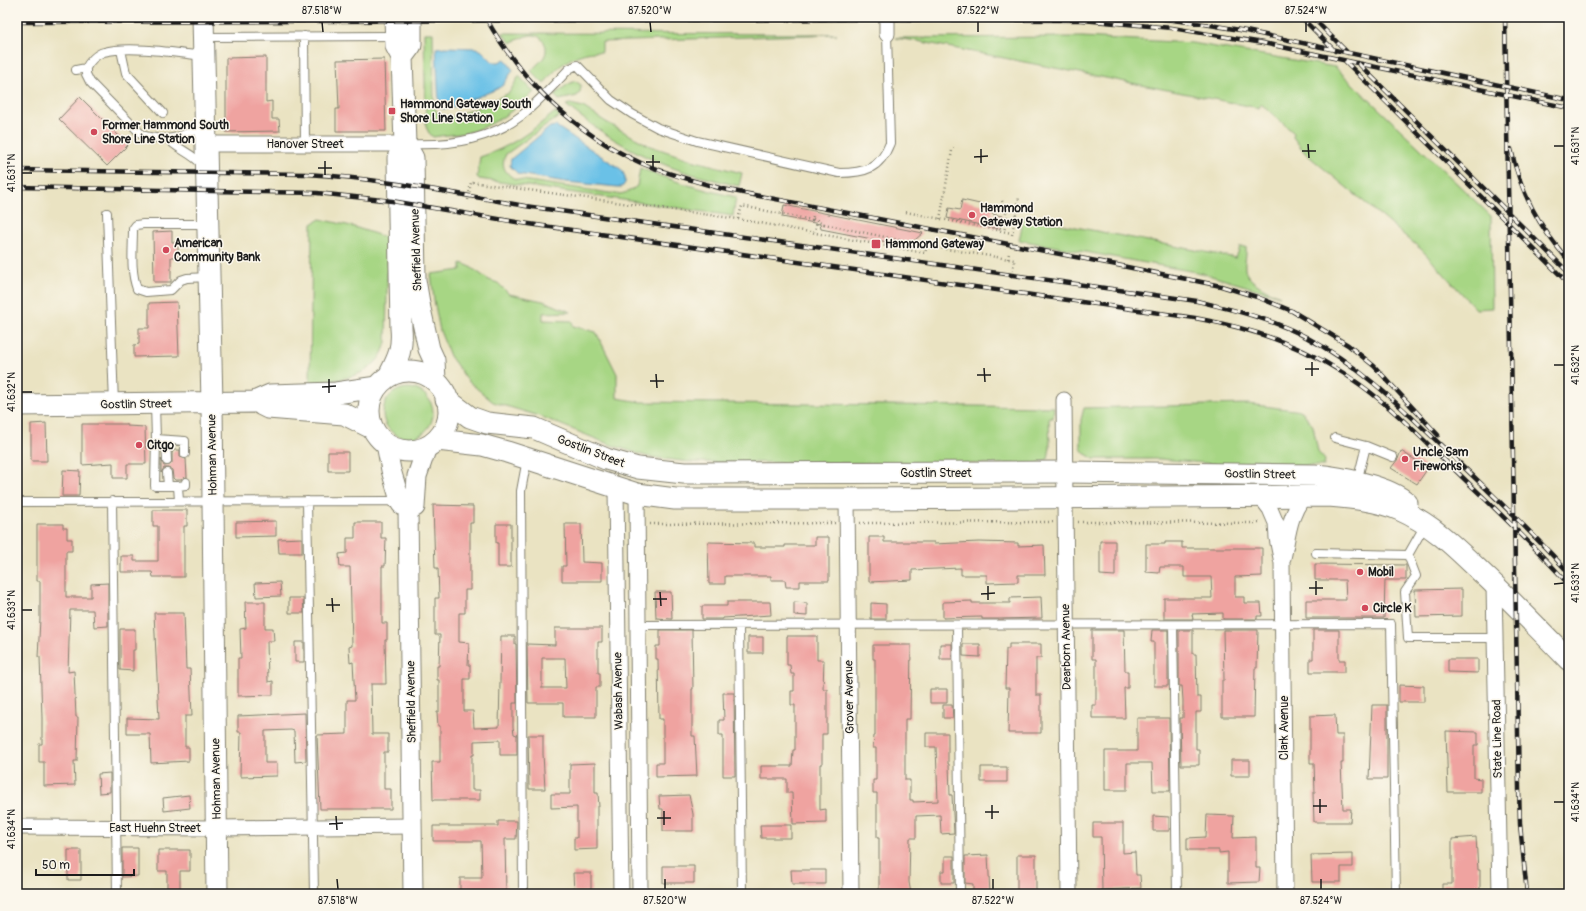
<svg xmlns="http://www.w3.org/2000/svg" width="1586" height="911" font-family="Pangolin,sans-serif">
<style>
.green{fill:#a7d684;stroke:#627950}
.water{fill:#6ac1e7;stroke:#436e82}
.building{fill:#efa3a0;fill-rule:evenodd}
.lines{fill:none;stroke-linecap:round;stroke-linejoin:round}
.service-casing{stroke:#83806f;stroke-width:10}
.minor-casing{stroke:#83806f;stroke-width:17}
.tertiary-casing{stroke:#83806f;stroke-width:21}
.secondary-casing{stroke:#83806f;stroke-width:23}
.path{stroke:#83806f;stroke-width:2.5;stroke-dasharray:1 3;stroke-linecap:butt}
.service{stroke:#fff;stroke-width:8}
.minor{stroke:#fff;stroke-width:15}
.tertiary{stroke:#fff;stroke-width:19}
.secondary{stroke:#fff;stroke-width:21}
.rail-casing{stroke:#1c1c1c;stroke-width:4.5}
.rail{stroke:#fbf7ec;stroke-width:3;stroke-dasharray:9;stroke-linecap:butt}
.path-bridge{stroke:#83806f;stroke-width:2.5;stroke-dasharray:1 3;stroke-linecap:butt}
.ticks{fill:none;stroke:#1c1c1c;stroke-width:1.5}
.poi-dot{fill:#d1495b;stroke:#fbf7ec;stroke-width:1.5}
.labels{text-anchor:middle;stroke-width:3;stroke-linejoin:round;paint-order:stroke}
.poi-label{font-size:12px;font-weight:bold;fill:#1c1c1c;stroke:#fbf7ec;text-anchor:start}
.street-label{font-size:12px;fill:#1c1c1c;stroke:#fbf7ec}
.neatline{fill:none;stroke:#1c1c1c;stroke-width:1.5}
.ticks-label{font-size:10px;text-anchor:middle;fill:#1c1c1c}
</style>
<rect width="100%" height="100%" fill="#fbf7ec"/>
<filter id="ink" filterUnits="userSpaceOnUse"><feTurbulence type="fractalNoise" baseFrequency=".025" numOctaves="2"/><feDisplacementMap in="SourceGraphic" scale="8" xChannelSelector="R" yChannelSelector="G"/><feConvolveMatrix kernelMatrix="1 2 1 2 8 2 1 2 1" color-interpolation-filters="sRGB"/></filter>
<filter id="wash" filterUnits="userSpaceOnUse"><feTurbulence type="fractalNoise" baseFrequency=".012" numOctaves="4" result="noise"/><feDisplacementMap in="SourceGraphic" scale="16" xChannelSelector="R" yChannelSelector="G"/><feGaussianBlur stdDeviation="0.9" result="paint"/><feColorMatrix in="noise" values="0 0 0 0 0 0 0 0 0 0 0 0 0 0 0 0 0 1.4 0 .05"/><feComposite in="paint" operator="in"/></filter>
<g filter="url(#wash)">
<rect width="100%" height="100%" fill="#eae3c2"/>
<!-- green -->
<path class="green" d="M424,33H433L434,107L439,115L445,119L477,108L509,93L519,76L534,92C515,110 491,128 465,133C454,135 444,135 433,137L429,133L426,127Z
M502,33L837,34L602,42V52C578,50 557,65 544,84L531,71C535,66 541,62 544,57C550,47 542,34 531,35C523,36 517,40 511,43Z
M1082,37L1192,43L1335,67L1491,216L1492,308L1476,309L1422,250L1305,153L1293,137L1294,133L1261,104L1259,108L917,41L895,38Z
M575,81L581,85L580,92L577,96L559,100L554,95L567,85Z
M570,104L583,107L606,122L650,146L695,161L742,173L739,186C715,180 691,175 668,166C631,152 596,130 566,105Z
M555,112L560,116L506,154C500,166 505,173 515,179L616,194C626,194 630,191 637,186L640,168C672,181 703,190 736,197L733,216L479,179L477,177L480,157C509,148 532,131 555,112Z
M1024,217L1236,258L1240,247H1246C1247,254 1244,262 1245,269C1247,282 1270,292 1280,296L1201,273L1019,240Z
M320,219L351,226L388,238L386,342C378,377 341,380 310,383L312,224Z
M461,263L469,266L489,280L498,283L509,294L543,301L571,312L543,313V320L572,321L573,326L596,332L617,374V398L641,402L1054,407L1053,418H1049L1050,447L1048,459L1035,464L690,462L649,457L611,445L542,417L493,402L468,381L450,356L440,331L434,300L431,274L461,270Z
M383 413a25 25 0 1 1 50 0a25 25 0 1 1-50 0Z
M1248,404L1302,411L1313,426L1318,452L1325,460L1324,466L1226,465L1160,459H1094L1084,453L1081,448V420L1084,408Z"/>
<!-- water -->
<path class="water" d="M445,47L476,48L482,51L493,62H499L505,59L513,70L503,85L497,89L453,107L442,109L439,106L436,48Z
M556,126L622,170L625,177V183L622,187H618L566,182L518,174L510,166L511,159L550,127Z"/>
<g id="blocks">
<!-- building -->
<path class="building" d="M266,57V102L272,101V119H279L280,131L226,132V58Z
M384,59L386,131H336V109H339L337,60Z
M80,97L128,145L107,166L59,119Z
M962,200L993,207L992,214L1002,216L1000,229L947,218L949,208L960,210Z
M784,205L923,233L908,246L821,229L820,224L782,217Z
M172,231V242H178V257H171V282H154L153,232Z
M177,302L179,356L134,357V345L139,344V328H149V303Z
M46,423L47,461H31V424Z
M82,424H127V426L145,427L146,464H127V478H113V463L82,465Z
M174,450H180V457L186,459L187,477L181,480H175L173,478L172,470L169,468H164L161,473V459L164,466L170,465L172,463V453Z
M1401,451L1428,468L1417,484L1391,468L1398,459Z
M328,452H348V471H328Z
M63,470L80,471L79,496H62Z
M433,505L473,506V523H470V590H465V613H459V642L469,643L468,665H470V679H464V711H473L474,728L499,727L501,636H515V644H516L517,703H513V727L514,734L517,735V755H500V740L474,741V755H472V790H480V800H433L432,762H440V726H438L437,712H439V680H437V666H439L440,635H435V598H439L438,568H435Z
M153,510H187V526H184V577H153L152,572H121V556H134V561H158V526H153Z
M276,521V536L236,537V522Z
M355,522H381V538H386L385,566H382V623H387V640H385L386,684H371L372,734H388V752H384V789H391V809H320L317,735L347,734V700H355L353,662L350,663L349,647L352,646L350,567H340L339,554L347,553V538H355Z
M37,524H63V528H67V539H72V551H66V597H91V584L108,583V626L94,627L93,610H70L68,672L74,671L76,717H78L77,761H74L75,785L44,786V762H39V744H42V718L40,657H38L40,619V581H37Z
M496,524H511V567H498V543H496Z
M565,524H581L582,562L602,563V581H562V566H566Z
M815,537H829V581H800V587H786L785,580H771V576H725V584H709L708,542L754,543V547H785V545H815Z
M869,537H884V542H934V544L979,542L1018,543V546L1044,545L1045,575H1018V582L987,583V575H961V568L912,570V580L869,582Z
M302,538V553H279L278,539Z
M1100,541H1115V576L1100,575Z
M1165,542H1182V548H1262V576L1235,577V597H1244V603H1261L1262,616H1257V619H1223V613L1192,614L1193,619H1164V598H1212L1211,577H1184V567H1160L1159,573L1146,572V544H1165Z
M1315,564L1406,565V580H1385L1384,618H1306V600H1346L1345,580H1315Z
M280,582L281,596L256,597L255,583Z
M1462,589V616L1416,617L1415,590Z
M655,592H671L672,619L656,618Z
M1041,597L1042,618L999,619H982V617L943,618V602L972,601V603H1010V598Z
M289,598H303L304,613H289Z
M245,602H265V628H273L274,641H267L268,682L273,681V695L238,696V658H241L240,629L246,628Z
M727,602H770L771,615L723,618V619H702V606H727Z
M794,602L807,603V616L794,615Z
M871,603L886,604V619H871Z
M154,613H184L186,669H190L192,716H185V747H189V761L151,763L150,734H127V718L159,719Z
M555,628H602V642H598V673H600V687H596V717H563V703H528L527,644L555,645ZM542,658H565L566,688H542Z
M120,629H135V650H133V671L120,670Z
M660,630H692L693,689H692V736H695L697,776L656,777V763H663V719H659L658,659H656V646H660Z
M1092,630H1124L1125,671H1128V688H1124L1125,718H1092V705H1096V659H1092Z
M1152,630H1168V686H1154V642H1151Z
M1179,630H1193V654H1196L1197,697H1201V712H1196V749H1199V765H1181L1180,718H1183V700L1182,686H1179Z
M1223,630H1258L1257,668H1255L1254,717H1222V680H1224Z
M1313,630H1339V660H1345V672H1310V659H1313Z
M787,636H817V660H824L823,689H827V734H822V764H820V810L826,809V823L793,824L792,793H787V779H761V766H792L793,750H795V705H791V691H794V674H791L790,665H787Z
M748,637H763V653H748Z
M295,642H304V662H295Z
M940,644H952V659H940Z
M963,644H980V657L963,656Z
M1009,644H1041V658H1036V695H1041V733H1008L1009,688H1005L1006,649H1009Z
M873,645H911L910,719H905V780H910V800H913V802L938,801L936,747H926V733H948V764H949L950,795H952L954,833L941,834L940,815L916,816V838H910L909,882L911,894H879V838H877V793H873V780H876V748H873L874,736H875V659H873Z
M1448,659H1478V673L1448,672Z
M1399,685L1424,686V702H1399Z
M930,689H947V703H930Z
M723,693H734L735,776H723V735H719V720H724Z
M943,705H952L953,718H943Z
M1372,705H1387V779H1369Z
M305,713L306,761L295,762L294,731L291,730L265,731V763H277V776L240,777L241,732H238V716Z
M1335,715L1336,735H1343V763H1341L1343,809H1351L1350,822H1314L1313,793H1315L1314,763H1310V716Z
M1137,718H1169L1170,791H1153L1152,763H1127V790H1105V751H1137Z
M1446,731L1478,732V745H1474V778L1481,779V792H1448Z
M528,735H543V754L545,789H529Z
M1231,760H1250V776H1231Z
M595,763V793H598L599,807H597V849L574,850V838H577V807L551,808V794H570V764Z
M981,767H1007V782H981Z
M110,773V792L99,793L98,774Z
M189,795L190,808L164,811L163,798Z
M689,795L693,814V831H663V809H660L659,796Z
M1207,815L1234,816L1233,838L1256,837V868H1260L1259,882L1228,883V852L1219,853V850H1187V838L1206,837Z
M1153,816L1169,817V831H1153Z
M498,821H517L516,839H505L506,894H460V878H482L481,841H433V826H498Z
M1093,823H1123V853L1135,852L1136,875H1140L1141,888L1102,890L1101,837H1093Z
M760,825H791V838H761Z
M1476,837L1478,870H1480V894H1442V884H1452V839Z
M122,848H138V876L122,877Z
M68,850H81V880H68Z
M158,850H190V871H180V894H167V871H158Z
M1353,854V867H1341V882H1312L1311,855Z
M988,855L990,894H973V884L965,883V856Z
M1017,855H1036V894H1017Z
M945,856H954V883H941V871H945Z
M663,866H694V883H663Z
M791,870H825V884H792Z
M573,873H591V892H574Z"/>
</g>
</g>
<g filter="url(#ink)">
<use href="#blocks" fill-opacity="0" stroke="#83806f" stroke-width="1"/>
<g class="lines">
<!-- service casing -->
<g class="service-casing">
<path id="service" d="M304,36L305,144
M204,37L395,36
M121,50L126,73L163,113
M204,56C178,53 128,45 104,52C96,54 89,62 86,68V74L90,82L142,135C169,143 180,137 204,126
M76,70L86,68
M169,139C173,147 194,154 202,165
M407,144C447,146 488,141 521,116C538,102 554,85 569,69L577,65L611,100L632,114L658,128L697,141L839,173C865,173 880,169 890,143L887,34
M107,213L114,404
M207,224H143L136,225L133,229C133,249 130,270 137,289L146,292L171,290L181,280L187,278L209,277
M155,404L156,439
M1335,438L1366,446
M166,440L167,461
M167,473L168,486
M1357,482L1366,446L1393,457
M178,486L186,485V482
M112,501L117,894
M179,501L178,486H155L156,439L185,441V454
M307,501L314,894
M17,502L389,501L400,507
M1425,525L1408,555L1416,576L1405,592L1408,638H1495
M1316,553L1408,555
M638,625L1391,624L1396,894
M739,625L742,894
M957,625L960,894
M1173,625L1177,894
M523,894L521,491L527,459"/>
</g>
<!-- minor casing -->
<g class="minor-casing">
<path id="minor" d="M887,17V34
M205,144H405
M1064,400L1069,894
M616,488L621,894
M637,494L640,894
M1260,496L1270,509L1276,523L1277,538L1282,563L1285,894
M847,499L851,894
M1283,558C1289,533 1288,518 1304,496
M1494,585L1500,894
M17,827L216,828L413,826"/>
</g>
<!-- tertiary casing -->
<g class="tertiary-casing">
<path id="tertiary" d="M386,444L391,470L401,504L408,510
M408,510L413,894
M408,510L415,507L417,476L427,447"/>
</g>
<!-- secondary casing -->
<g class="secondary-casing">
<path id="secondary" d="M203,17L212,403L217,894
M402,57L411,45V17
M405,144L413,158L415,280L420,309L429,349L434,360L435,380
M369 411a40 40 0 1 1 80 0a40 40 0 1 1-80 0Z
M389,376C398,358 403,349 401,328L398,158L405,144L402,57L396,46L395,17
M446,399L470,417L487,423L534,428L606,459L638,468L684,473L1065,472L1315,475C1339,477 1389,486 1407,503
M17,405L254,402L270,395L336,393L377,387
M262,405L268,408L344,414L372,428
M437,440L482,445L507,452L637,494L675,499H847L1328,496C1352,498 1377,500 1400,510C1432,524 1456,548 1481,572C1511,600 1540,630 1569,660"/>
</g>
<!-- path -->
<path class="path" d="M468,200L471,182L738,219L925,253L927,246
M1002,201L1007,216L1004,232
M906,212L1012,233
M738,219L742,206L812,220L813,216
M813,219L817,220L815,232
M940,219L953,145
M824,224L927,246L1015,260L1010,279
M1012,235L1019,197
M1008,259L1009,253
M1078,522L1261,523
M860,523L1053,522
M650,524L835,523"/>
<!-- service -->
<use href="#service" class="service"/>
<!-- minor -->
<use href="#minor" class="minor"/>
<!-- tertiary -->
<use href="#tertiary" class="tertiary"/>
<!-- secondary -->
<use href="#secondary" class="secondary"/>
<!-- rail casing -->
<g class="rail-casing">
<path id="rail" d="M1148,17L1204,24L1246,31L1569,100
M1301,17L1335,51
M1312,17L1348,53
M1505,17L1519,788L1520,824L1527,894
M486,18C521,81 575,133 641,163C667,174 695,181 723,189L1122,266L1221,286L1257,297L1292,311L1348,345L1374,366L1438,435
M17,22L887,19L1082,20L1172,28L1263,43L1569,108
M1345,61L1569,284
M1358,63L1569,273
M1511,149C1521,194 1539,227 1569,261
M17,170L306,174C379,178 452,193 525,206L1197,301C1234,310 1272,319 1306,337C1362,367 1401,407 1447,451C1488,490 1530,530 1569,573
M17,187L317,193L392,201L522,223L1195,318C1256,329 1311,348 1362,386C1395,410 1424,441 1454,469C1493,507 1533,544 1569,585"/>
</g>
<!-- rail -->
<use href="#rail" class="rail"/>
<!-- path-bridge -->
<path class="path-bridge" d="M812,220L824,224"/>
</g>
</g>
<!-- ticks -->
<path class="ticks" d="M322,22L323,32M650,22L651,32M978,22V32M1306,22V32M1308,144L1309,158M1554,146H1564M981,149V163M1302,151H1316M653,155V169M974,157L988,156M325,161V175M646,162H660M318,168H332M22,173H32M1312,362V376M1554,365H1564M984,368L985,382M1305,369H1319M656,374L657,388M977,375H991M329,379V393M650,381H664M322,387L336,386M22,392H32M1316,581V595M1554,584L1564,583M988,586V600M1309,588H1323M660,592L661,606M981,594L995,593M332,598L333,612M653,599H667M326,605H340M22,610H32M1320,799V813M1554,802H1564M992,805V819M1313,806H1327M664,811V825M985,812H999M336,816L337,830M657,818H671M329,824L343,823M22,829H32M337,879L338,889M665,879V889M993,879V889M1321,879V889"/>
<!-- markers -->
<g class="poi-dot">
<rect x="388" y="107" width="8" height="8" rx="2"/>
<circle cx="94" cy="132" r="4"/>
<circle cx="972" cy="215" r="4"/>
<rect x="871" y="239" width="10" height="10" rx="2"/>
<circle cx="166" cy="250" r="4"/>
<circle cx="139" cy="445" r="4"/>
<circle cx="1405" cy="459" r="4"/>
<circle cx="1360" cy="572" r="4"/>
<circle cx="1365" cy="608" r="4"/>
</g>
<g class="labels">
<!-- poi labels -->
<g class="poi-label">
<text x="400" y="108">Hammond Gateway South<tspan x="400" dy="14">Shore Line Station</tspan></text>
<text x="102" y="129">Former Hammond South<tspan x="102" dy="14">Shore Line Station</tspan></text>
<text x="980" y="212">Hammond<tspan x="980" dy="14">Gateway Station</tspan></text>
<text x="174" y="247">American<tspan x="174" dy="14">Community Bank</tspan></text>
<text x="885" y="248">Hammond Gateway</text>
<text x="147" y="449">Citgo</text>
<text x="1413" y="456">Uncle Sam<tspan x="1413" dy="14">Fireworks</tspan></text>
<text x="1368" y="576">Mobil</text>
<text x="1373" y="612">Circle K</text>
</g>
<!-- street labels -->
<g class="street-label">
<text x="305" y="148">Hanover Street</text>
<text transform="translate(416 250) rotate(-92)" y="4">Sheffield Avenue</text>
<text transform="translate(136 404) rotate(-1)" y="4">Gostlin Street</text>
<text transform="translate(591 451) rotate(21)" y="4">Gostlin Street</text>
<text transform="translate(212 455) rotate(-91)" y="4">Hohman Avenue</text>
<text x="936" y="477">Gostlin Street</text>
<text transform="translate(1260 474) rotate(1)" y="4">Gostlin Street</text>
<text transform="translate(1066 647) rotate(-91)" y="4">Dearborn Avenue</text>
<text transform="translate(618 691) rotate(-91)" y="4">Wabash Avenue</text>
<text transform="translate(849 697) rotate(-91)" y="4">Grover Avenue</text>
<text transform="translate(411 702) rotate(-91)" y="4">Sheffield Avenue</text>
<text transform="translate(1284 728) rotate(-90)" y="4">Clark Avenue</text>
<text transform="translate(1497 739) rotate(-91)" y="4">State Line Road</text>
<text transform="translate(216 779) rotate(-91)" y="4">Hohman Avenue</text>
<text x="155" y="832">East Huehn Street</text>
</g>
</g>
<!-- margin -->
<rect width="1586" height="911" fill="none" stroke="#fbf7ec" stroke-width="44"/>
<!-- scale -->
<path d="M36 869v6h98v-6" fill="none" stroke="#1c1c1c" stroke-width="2"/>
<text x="42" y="869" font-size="12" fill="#1c1c1c" stroke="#fbf7ec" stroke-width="3" paint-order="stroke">50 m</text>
<rect x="22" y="22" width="1542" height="867" class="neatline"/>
<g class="ticks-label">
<text x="322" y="14">87.518°W</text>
<text x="650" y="14">87.520°W</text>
<text x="978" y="14">87.522°W</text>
<text x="1306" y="14">87.524°W</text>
<text transform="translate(1575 146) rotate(-90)" y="4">41.631°N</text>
<text transform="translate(11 173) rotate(-90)" y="4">41.631°N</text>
<text transform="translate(1575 365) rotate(-90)" y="4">41.632°N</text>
<text transform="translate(11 392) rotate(-90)" y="4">41.632°N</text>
<text transform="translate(1575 583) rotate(-90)" y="4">41.633°N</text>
<text transform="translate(11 610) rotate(-90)" y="4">41.633°N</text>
<text transform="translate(1575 802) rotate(-90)" y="4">41.634°N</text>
<text transform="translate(11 829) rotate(-90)" y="4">41.634°N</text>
<text x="338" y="904">87.518°W</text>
<text x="665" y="904">87.520°W</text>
<text x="993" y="904">87.522°W</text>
<text x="1321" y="904">87.524°W</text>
</g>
</svg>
